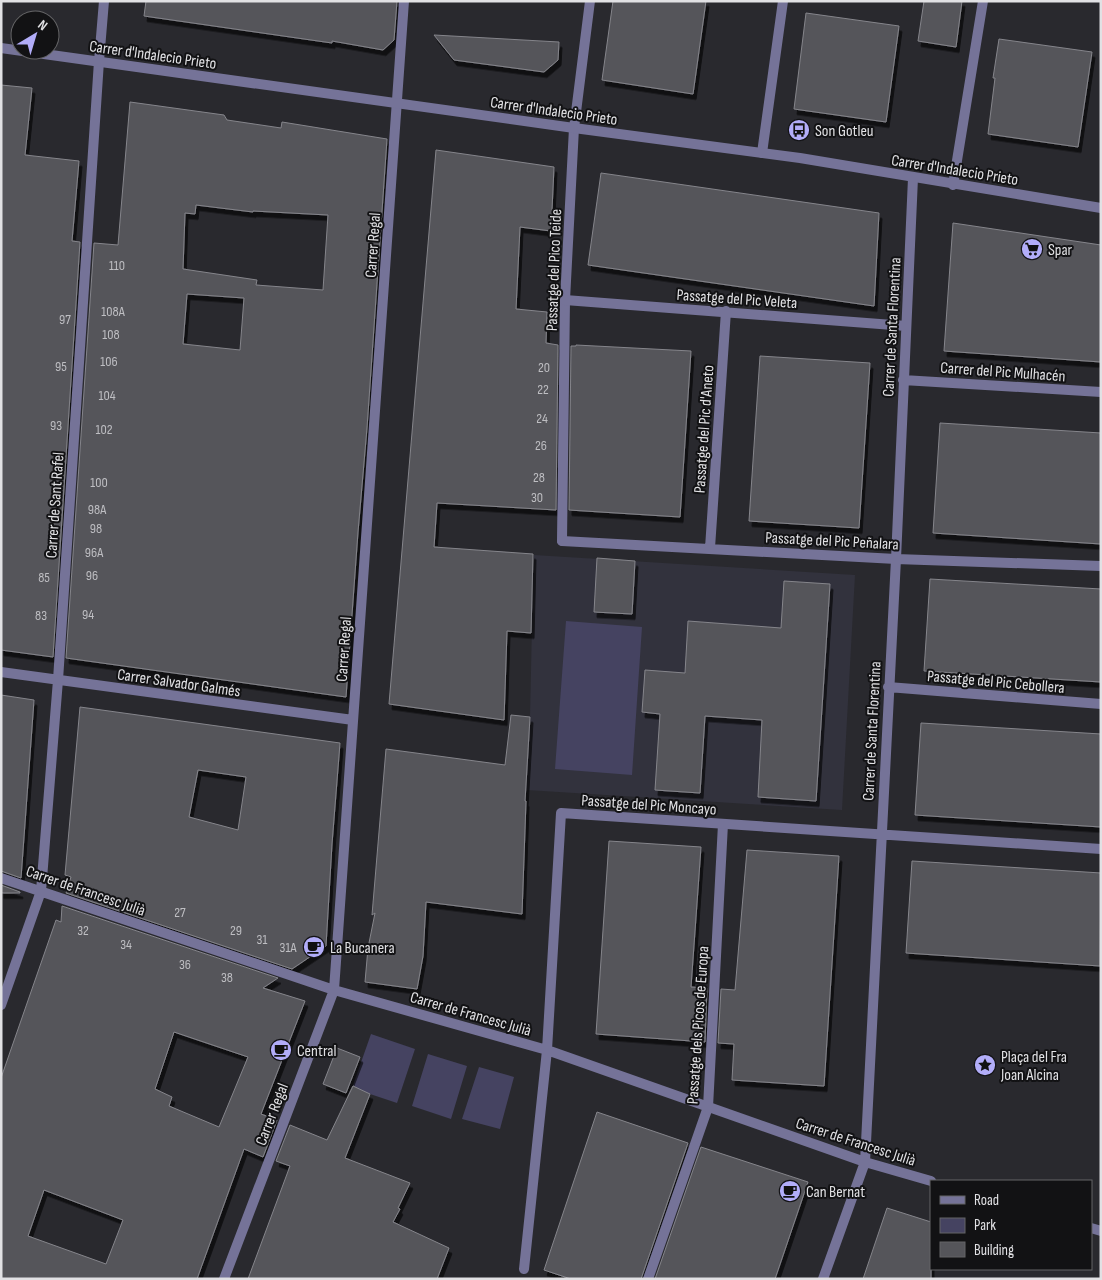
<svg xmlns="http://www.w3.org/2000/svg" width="1102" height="1280" font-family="'Sofia Sans Condensed',sans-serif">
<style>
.built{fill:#32323d}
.green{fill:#454361}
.building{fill:#55555a;stroke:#85858b;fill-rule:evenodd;filter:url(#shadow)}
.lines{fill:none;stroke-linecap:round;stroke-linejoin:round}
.pedestrian{stroke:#757398;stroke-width:10}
.minor{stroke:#757398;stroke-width:10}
.tertiary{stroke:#757398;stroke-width:10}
.labels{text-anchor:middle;stroke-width:4;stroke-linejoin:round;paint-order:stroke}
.number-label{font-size:14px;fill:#bebec2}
.street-label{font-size:16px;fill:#e1e1e4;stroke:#121214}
.poi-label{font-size:16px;fill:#e1e1e4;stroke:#121214;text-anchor:start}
</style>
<defs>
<filter id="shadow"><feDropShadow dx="3" dy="5.5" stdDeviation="0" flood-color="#0009"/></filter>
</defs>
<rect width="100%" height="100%" fill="#29292e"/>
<!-- built -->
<path class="built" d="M534,555L855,575L842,810L527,790V765L530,718L533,577Z"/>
<!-- green -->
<path class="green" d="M566,621L642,627L632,775L555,769Z
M371,1034L415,1049L397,1103L352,1088Z
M428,1054L467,1066L451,1119L412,1106Z
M479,1067L514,1077L500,1129L462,1119Z"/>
<!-- building -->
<path class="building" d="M146,1H397L394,40L383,50L332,41V43L144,16Z
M613,1H706L693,94L602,80Z
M924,1H962L956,47L918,41Z
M806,13L899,26L886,122L794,109Z
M434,35L559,42L558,60L544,72L454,60Z
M999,39L1092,52L1078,147L988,134L995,78H993Z
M1,85L32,88L25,155L79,161L72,241L80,242L53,657L1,650Z
M130,102L224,115L227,120L281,128L282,122L387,139L367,428L358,532L346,697L66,658L94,243L118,245ZM196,205L253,212V211L328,215L323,290L256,285L257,280L183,269L185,213L195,214ZM187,294L244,298L240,350L183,344Z
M436,150L554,167L551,231L520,227L516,309L547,312L546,343L558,345L556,510L437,503L434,547L533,554L531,633L507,631L504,720L389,704Z
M601,173L879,213L874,306L588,265Z
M953,223L1101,245V362L944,351Z
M576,345L691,351L680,517L569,510L571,346H576Z
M760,356L870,363L859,528L749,521Z
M940,423L1101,433V544L933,533Z
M597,558L635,561L632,614L594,612Z
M930,579L1101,589V682L924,671Z
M784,581L830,584L816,801L758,797L762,720L705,716L700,793L655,790L660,714L642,712L645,670L685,673L688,621L781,628Z
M1,695L34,700L21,878L1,871Z
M80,707L340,743L332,844L326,946L292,969L66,893L71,877L65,875ZM198,770L246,777L238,830L189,817Z
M511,715L530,717L525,801H526L522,914L426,902L423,956L417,989L365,982L368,948L375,913L372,915L386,749L505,765Z
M921,723L1101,734V827L915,815Z
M609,841L701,847L691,987L707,988L705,1042L596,1034Z
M747,850L839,856L824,1086L732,1080L734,1044L718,1043L721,989L735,990Z
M912,861L1101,873L1100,966L906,953Z
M1,885L20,892V893H1Z
M62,906L278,978L263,988L305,1001L261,1114L277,1120L263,1157L244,1149L197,1279H1V1078L56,920L61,922ZM174,1032L248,1057L219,1127L169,1106L172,1097L155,1089ZM44,1190L123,1220L106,1264L28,1236Z
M337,1048L360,1057L346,1093L323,1084Z
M353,1086L370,1094L345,1158L410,1183L398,1208L400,1209L393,1222L449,1248L437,1279H248L290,1166L276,1161L290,1125L327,1140Z
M597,1112L688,1143L641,1279H571L544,1270Z
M701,1147L808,1182L775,1279H655Z
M887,1208L931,1222V1279H863Z"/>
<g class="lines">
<!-- pedestrian -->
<path class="pedestrian" d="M562,541L565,300L574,128
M648,1279L708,1107L723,824"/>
<!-- minor -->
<path class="minor" d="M574,128L590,1
M762,153L783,1
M953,185L983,1
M565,300L906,326
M903,380L1101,392
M562,541L896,559L1101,566
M710,548L726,311
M1,672L353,720
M888,687L1101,704
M1,878L334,990L547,1050L865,1162L931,1181
M1,1005L41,891L58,680L99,61L104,1
M1091,1228L1101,1231
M524,1269L547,1050L561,813L1101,849
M224,1279L334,990L404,1
M823,1279L865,1162L896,559L913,178"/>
<!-- tertiary -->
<path class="tertiary" d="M1,48L574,128L800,158L1101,208"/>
</g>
<!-- icons -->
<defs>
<g id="bus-disc" transform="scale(1.125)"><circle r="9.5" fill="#b2adf9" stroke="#121214"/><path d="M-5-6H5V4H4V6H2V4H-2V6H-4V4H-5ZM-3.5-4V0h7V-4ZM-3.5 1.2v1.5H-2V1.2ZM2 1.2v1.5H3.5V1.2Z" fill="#111"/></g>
<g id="supermarket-disc" transform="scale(1.125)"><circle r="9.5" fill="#b2adf9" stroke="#121214"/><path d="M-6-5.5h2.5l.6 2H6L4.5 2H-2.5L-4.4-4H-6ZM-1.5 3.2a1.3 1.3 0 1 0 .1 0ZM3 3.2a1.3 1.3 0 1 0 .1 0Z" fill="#111"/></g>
<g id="cafe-disc" transform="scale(1.125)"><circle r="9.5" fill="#b2adf9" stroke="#121214"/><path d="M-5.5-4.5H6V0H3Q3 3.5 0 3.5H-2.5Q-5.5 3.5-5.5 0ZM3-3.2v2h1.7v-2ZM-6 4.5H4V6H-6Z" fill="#111"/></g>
<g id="sight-disc" transform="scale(1.125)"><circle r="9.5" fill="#b2adf9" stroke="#121214"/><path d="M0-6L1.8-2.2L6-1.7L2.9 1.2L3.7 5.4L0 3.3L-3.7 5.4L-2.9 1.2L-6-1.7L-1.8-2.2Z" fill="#111"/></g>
</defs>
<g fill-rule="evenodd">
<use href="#bus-disc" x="799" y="130"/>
<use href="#supermarket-disc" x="1032" y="249"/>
<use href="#cafe-disc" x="314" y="947"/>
<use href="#cafe-disc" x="281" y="1050"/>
<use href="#sight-disc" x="985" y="1065"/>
<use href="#cafe-disc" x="790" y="1191"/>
</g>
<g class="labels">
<!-- number labels -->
<g class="number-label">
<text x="117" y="270">110</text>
<text x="113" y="316">108A</text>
<text x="65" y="324">97</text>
<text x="111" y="339">108</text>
<text x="109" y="366">106</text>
<text x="61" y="371">95</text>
<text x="544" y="372">20</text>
<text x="543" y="394">22</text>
<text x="107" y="400">104</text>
<text x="542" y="423">24</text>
<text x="56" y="430">93</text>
<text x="104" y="434">102</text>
<text x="541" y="450">26</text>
<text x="539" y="482">28</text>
<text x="99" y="487">100</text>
<text x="537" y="502">30</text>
<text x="97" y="514">98A</text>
<text x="96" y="533">98</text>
<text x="94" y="557">96A</text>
<text x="92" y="580">96</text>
<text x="44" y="582">85</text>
<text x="88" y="619">94</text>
<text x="41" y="620">83</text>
<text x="180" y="917">27</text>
<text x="83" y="935">32</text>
<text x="236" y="935">29</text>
<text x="262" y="944">31</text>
<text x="126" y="949">34</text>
<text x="288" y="952">31A</text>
<text x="185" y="969">36</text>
<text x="227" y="982">38</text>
</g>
<!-- street labels -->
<g class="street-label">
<text transform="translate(153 54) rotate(8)" y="6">Carrer d'Indalecio Prieto</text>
<text transform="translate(554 110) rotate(8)" y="6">Carrer d'Indalecio Prieto</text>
<text transform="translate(955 169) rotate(9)" y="6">Carrer d'Indalecio Prieto</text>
<text transform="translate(372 245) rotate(-86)" y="6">Carrer Regal</text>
<text transform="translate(553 270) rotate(-88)" y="6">Passatge del Pico Teide</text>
<text transform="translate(737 298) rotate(4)" y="6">Passatge del Pic Veleta</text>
<text transform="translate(891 327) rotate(-87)" y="6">Carrer de Santa Florentina</text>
<text transform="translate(1003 371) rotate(4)" y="6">Carrer del Pic Mulhacén</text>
<text transform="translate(703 429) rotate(-86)" y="6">Passatge del Pic d'Aneto</text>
<text transform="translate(54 505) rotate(-86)" y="6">Carrer de Sant Rafel</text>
<text transform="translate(832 540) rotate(3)" y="6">Passatge del Pic Peñalara</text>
<text transform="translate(343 649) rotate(-86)" y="6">Carrer Regal</text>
<text transform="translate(996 681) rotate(5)" y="6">Passatge del Pic Cebollera</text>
<text transform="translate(179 682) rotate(8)" y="6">Carrer Salvador Galmés</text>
<text transform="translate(871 731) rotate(-87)" y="6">Carrer de Santa Florentina</text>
<text transform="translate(649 804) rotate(4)" y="6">Passatge del Pic Moncayo</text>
<text transform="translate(86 890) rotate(19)" y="6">Carrer de Francesc Julià</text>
<text transform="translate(471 1013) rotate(16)" y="6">Carrer de Francesc Julià</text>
<text transform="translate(697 1025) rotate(-86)" y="6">Passatge dels Picos de Europa</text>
<text transform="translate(271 1114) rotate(-69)" y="6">Carrer Regal</text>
<text transform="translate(856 1141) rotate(18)" y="6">Carrer de Francesc Julià</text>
</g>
<!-- poi labels -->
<g class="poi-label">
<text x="815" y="136">Son Gotleu</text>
<text x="1048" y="255">Spar</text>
<text x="330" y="953">La Bucanera</text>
<text x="297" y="1056">Central</text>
<text x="1001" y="1062">Plaça del Fra<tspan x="1001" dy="18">Joan Alcina</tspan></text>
<text x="806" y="1197">Can Bernat</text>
</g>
</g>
<!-- border -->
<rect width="1102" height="1280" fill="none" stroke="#e1e1e4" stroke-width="5"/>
<!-- legend -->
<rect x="930" y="1180" width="162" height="90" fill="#121214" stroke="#656567"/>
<rect x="940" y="1196" width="25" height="8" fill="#757398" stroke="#656567"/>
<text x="974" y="1205" font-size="15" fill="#e1e1e4">Road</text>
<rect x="940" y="1218" width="25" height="15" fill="#454361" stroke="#656567"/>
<text x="974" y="1230" font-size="15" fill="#e1e1e4">Park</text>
<rect x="940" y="1242" width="25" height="15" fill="#55555a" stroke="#656567"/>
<text x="974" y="1255" font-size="15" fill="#e1e1e4">Building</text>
<!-- north arrow -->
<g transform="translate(35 35) rotate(38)"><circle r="24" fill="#121214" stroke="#656567"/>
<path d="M0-4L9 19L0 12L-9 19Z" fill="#b2adf9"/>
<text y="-8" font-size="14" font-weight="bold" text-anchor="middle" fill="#e1e1e4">N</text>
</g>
</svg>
